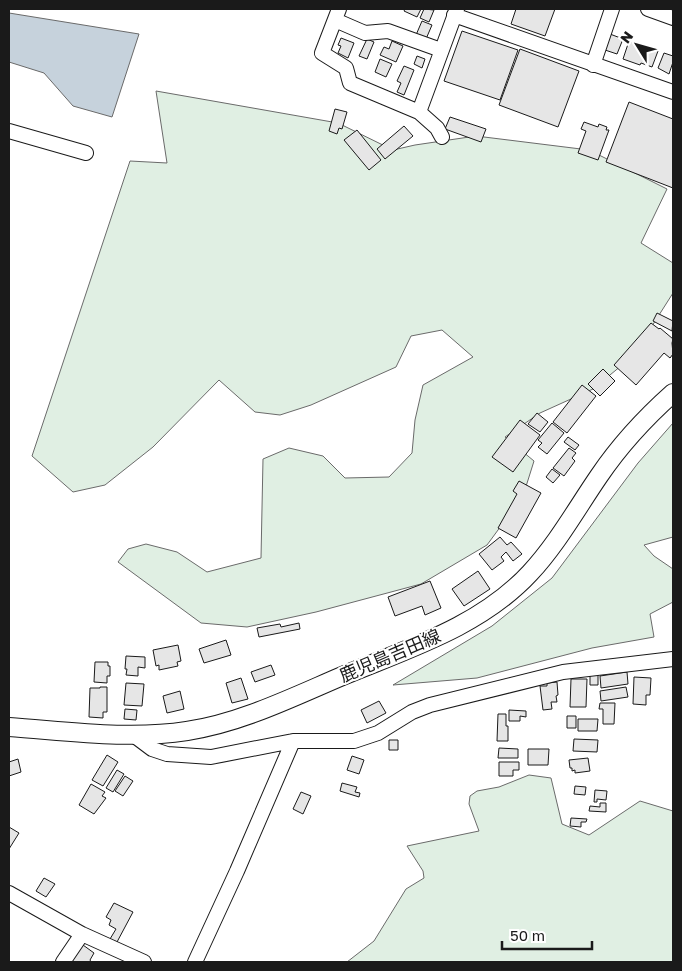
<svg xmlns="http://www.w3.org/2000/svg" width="682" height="971" font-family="'Golos Text','Noto Sans JP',sans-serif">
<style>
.green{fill:#e0efe3;stroke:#6a6a6a}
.water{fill:#c6d2dc;stroke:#6a6a6a}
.building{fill:#e6e6e6;stroke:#1a1a1a}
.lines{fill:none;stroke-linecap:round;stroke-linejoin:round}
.minor-casing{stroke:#1a1a1a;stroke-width:16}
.major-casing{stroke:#1a1a1a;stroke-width:20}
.minor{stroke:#fff;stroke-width:14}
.major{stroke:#fff;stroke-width:18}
.labels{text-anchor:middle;stroke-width:4;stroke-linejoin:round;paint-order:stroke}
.street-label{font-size:18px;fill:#1a1a1a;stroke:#fff}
</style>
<rect width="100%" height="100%" fill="#fff"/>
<!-- green -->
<path class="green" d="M156,91L338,123L393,150L415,145L476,136L589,150L667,189L641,243L673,263V293L633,356L593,389L540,413L505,437L534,461L523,496L487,545L421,584L316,612L247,627L201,623L118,562L128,549L146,544L177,552L207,572L261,558L263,459L289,448L323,456L345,478L389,477L412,453L415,420L423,385L473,357L442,330L411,336L396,367L311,405L280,415L255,412L219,380L153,447L105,485L73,492L32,456L130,161L167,163Z
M673,423V537L644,545L654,556L673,569V602L650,614L654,637L592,648L477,678L393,685L492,626L552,578L638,463Z
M529,775L551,778L562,824L589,835L640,801L673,811V962H347L374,941L406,889L424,878L423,871L407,846L479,831L469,804L470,796L477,791L499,787Z"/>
<!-- water -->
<path class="water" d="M9,13L139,34L112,117L73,106L44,73L9,62Z"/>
<!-- building -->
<path class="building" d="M405,9H421L417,17L404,11Z
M424,9L434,10L429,22L420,18Z
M516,9H555L545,36L511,24Z
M422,21L432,25L426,39L416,35Z
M462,31L518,50L500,100L444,81Z
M610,34L623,39L617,54L605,50Z
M341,38L354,43L348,58L338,53L341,46L338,45Z
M367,39L374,42L367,59L359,56Z
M392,41L403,46L396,62L380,55L384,47L389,49Z
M629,41L658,51L652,67L641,63L640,65L623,59Z
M520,49L579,71L558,127L499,105Z
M664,53L673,56V62L669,74L658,68Z
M417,56L425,59L422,68L414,64Z
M380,59L392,64L386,77L375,72Z
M404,66L414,70L404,95L397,92L401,83L397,81Z
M629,102L673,119V188L606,162Z
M335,109L347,112L342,129L339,128L337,134L329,131Z
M450,117L486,129L481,142L445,129Z
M584,122L598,127L599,124L607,127L606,130H609L598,160L578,153L586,131L581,129Z
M404,126L413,136L385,159L377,149Z
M357,130L381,160L369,170L344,140Z
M657,313L673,321L672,331L653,321Z
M651,323L659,329L660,328L673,339L672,343L673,354L670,358L664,353L636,385L614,365Z
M603,369L615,381L600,396L588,384Z
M582,385L596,396L567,433L553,422Z
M537,413L548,422L540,432L528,424Z
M520,420L540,435L513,472L492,457Z
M552,423L564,433L547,454L538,447L542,443L538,440Z
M568,437L579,445L575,450L564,442Z
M569,448L576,453L572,458L575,461L564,476L553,468Z
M552,469L560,475L553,483L546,477Z
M519,481L541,493L516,538L498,528L517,494L513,491Z
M500,537L507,545L511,542L522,554L513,561L506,552L501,557L504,561L492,570L479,554Z
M478,571L490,589L464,606L452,589Z
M430,581L441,608L425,615L422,606L395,616L388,597Z
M299,623L300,629L259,637L257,628L280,624L281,627Z
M226,640L231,655L204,663L199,649Z
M178,645L181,661L177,662L178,666L159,670V665L156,666L153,650Z
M126,656L145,657V668L138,667V676L126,675L127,669H125Z
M95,662H108V666H110V676H107V683L94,682Z
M271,665L275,675L255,682L251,672Z
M627,672L628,684L601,688L600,676Z
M590,675H598V685H590Z
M634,677L651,678L650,695H646V705L633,704Z
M241,678L248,699L232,703L226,683Z
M571,679H587L586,707H570Z
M557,682L558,695L556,696L557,702H551L552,709L543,710L540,686H547V683Z
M126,683L144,684L142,706L124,705Z
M100,687H107V712H103V718L89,717L90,688H100Z
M626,687L628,697L601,701L600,691Z
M180,691L184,709L167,713L163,696Z
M379,701L386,713L367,723L361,710Z
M600,703H615L614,724H603V709H599Z
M125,709L137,710L136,720L124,719Z
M509,710L526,711V717L520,716V721H509Z
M498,714H506V726H508V741H497Z
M567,716H576V728H567Z
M578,719H598L597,731H578Z
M574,739L598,740L597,752L573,751Z
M389,740H398V750H389Z
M499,748L518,749V758H498Z
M528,749H549L548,765H528Z
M107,755L118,762L103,786L92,780Z
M352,756L364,760L359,774L347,770Z
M588,758L590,771L575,773V770L572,771V768H570L569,760Z
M18,759L21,772L9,776V762Z
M499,762H519V770H513V776H499Z
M117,770L124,774L113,792L106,788Z
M125,776L133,781L123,796L115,791Z
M342,783L357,787L355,792L360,793L359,797L340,791Z
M91,784L105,792L102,796L106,798L94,814L79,805Z
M575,786L586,787L585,795L574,794Z
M595,790L607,791L606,800L597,799V802H594Z
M301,792L311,796L303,814L293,809Z
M600,803H606V812L589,811L590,806L600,807Z
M571,818L587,819L586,822H581V827L570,826Z
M9,827L19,833L9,849Z
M44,878L55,884L46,897L36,891Z
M114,903L133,912L117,942L110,939L116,929L109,925L111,920L106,917Z
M83,945L94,953L90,960L91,962H71Z"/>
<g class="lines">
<!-- minor casing -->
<g class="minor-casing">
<path id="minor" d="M339,9L322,53L346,68L350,83L419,112
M648,9L673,18
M454,15L673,92
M335,20L365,33L388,31L441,50
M593,65L612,9
M9,131L86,153
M442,137L437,128L419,112L457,9
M132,734L152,749L167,754L211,757L293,741H354L378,733L412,712L430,705L563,672L673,659
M9,893L82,934L144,962
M63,962L82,934
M195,962L237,871L293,741"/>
</g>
<!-- major casing -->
<g class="major-casing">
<path id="major" d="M9,727C67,731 129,740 187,731C240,723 291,698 340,677C407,649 480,627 530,573C557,544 577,508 599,476C620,445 645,418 673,393"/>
</g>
<!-- minor -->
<use href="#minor" class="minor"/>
<!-- major -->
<use href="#major" class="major"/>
</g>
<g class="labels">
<!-- street labels -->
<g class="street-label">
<text transform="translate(390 656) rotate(-23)" y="6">鹿児島吉田線</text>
</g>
</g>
<!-- border -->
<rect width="682" height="971" fill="none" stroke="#1a1a1a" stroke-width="20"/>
<!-- north arrow -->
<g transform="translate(637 45) rotate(307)" stroke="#ffffff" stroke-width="4" paint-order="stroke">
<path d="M0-4L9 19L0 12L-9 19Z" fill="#1a1a1a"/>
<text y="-8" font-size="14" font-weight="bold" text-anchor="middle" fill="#1a1a1a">N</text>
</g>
<!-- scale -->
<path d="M502 941v8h90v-8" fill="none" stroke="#1a1a1a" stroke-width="2.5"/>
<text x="510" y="941" font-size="15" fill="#1a1a1a" stroke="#ffffff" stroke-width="4" paint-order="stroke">50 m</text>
</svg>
